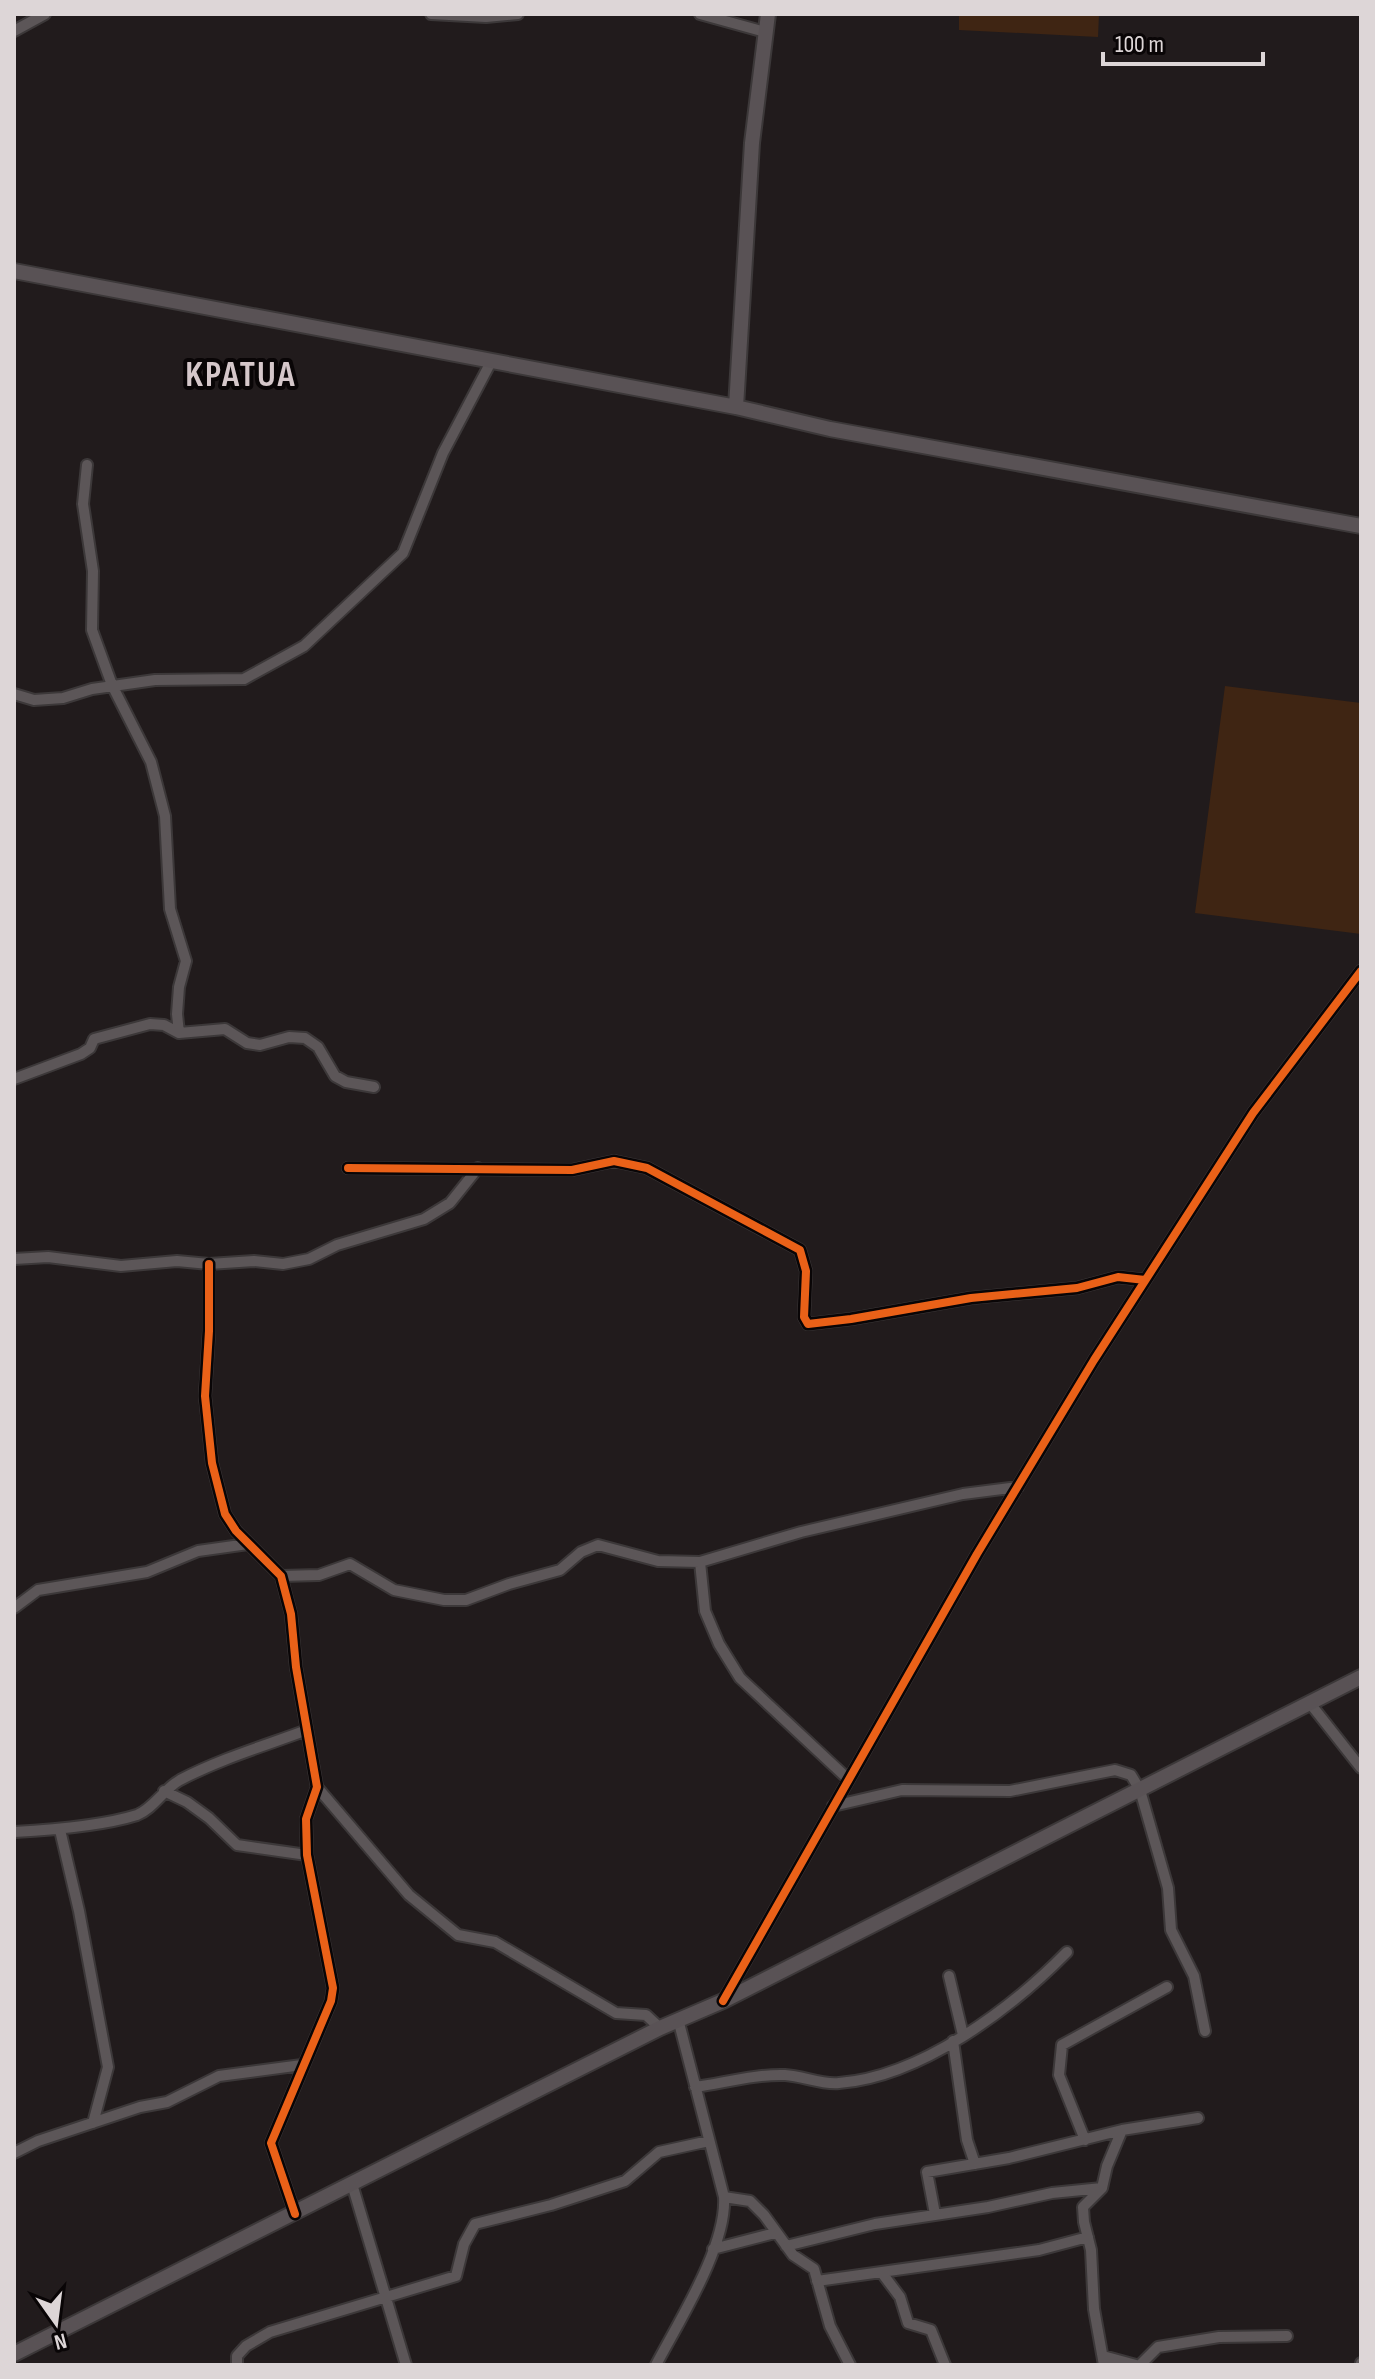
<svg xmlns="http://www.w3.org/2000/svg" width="1375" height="2379" font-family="'Sofia Sans Condensed',sans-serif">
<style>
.park{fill:#3f2513}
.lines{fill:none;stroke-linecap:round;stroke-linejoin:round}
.street-casing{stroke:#3c3839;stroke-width:14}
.secondary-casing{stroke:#3c3839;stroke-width:18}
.street{stroke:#5c5658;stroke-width:10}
.secondary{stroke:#595255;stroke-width:14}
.cycleway-casing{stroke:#090506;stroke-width:13}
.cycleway{stroke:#ea6118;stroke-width:8}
.labels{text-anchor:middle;stroke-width:8;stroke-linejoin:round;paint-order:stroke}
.district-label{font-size:36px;font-weight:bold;letter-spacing:2px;fill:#d5c7ca;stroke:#090506}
</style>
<rect width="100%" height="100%" fill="#211b1c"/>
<!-- park -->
<path class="park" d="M959,14H1099L1098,37L959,30Z
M1225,686L1361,703V934L1195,913Z"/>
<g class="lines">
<!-- street casing -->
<g class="street-casing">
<path id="street" d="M431,14L486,17L518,14
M700,14L765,32
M14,31L45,14
M87,465L83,504L93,571L92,630L112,685L151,762L165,816L170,909L186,961L179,987L177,1014L179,1033
M14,694L34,700L63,698L92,689L155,680L244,679L304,646L403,553L443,453L492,360
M14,1079L81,1054L90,1048L94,1039L150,1024L164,1025L179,1033L225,1029L247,1043L260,1045L289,1037L305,1038L318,1047L335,1076L346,1082L374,1087
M348,1168L572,1170L614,1161L647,1168L800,1250L806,1271L804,1317L808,1324L851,1319L971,1298L1077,1288L1118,1277L1145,1280
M14,1259L48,1257L121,1266L177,1261L209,1264L254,1261L283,1264L309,1259L337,1245L424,1219L450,1203L478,1168
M209,1264V1331L205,1396L212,1463L225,1514L236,1531L281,1576L291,1614L296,1667L317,1787L306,1819L307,1855L333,1988L331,2001L271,2143L295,2214
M700,1562L705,1611L719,1644L740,1678L848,1779
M281,1576L319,1575L350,1564L394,1590L444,1600H466L509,1584L560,1570L581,1552L598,1545L658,1561L700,1562L801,1532L963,1494L1018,1487
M14,1608L38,1590L147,1572L198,1551L248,1544
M1309,1702L1361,1768
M317,1787L409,1895L458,1935L495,1942L616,2013L646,2015L660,2028
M164,1791L187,1802L209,1818L237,1845L307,1855
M833,1806L902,1790L1010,1791L1115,1770L1131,1775L1140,1790L1168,1888L1171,1930L1194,1976L1205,2031
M60,1830L79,1911L108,2067L93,2123
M14,1832C50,1830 102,1826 137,1815C153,1809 164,1789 180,1780C220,1759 264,1746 307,1730
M949,1976L963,2035
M723,2001L977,1554L1094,1360L1253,1113L1361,971
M953,2041L967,2140L975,2164
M695,2087C724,2083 756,2074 785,2075C803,2076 822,2085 839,2083C921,2077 1012,2008 1067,1952
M1085,2140L1059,2075L1062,2045L1167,1987
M14,2153L38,2141L140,2107L167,2102L219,2076L302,2065
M352,2184L406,2365
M724,2197L750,2201L764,2215L793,2255L814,2269L830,2326L850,2365
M935,2214L927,2172L1009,2158L1122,2130L1198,2118
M786,2246L875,2224L988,2207L1052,2193L1102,2188
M713,2249L775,2233
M882,2273L900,2297L908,2323L931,2330L945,2365
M817,2281L1039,2250L1088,2237
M1103,2356L1136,2365
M237,2365V2356L246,2346L270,2332L456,2276L464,2244L475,2224L551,2205L625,2181L659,2152L709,2141
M656,2365C679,2321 727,2246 724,2197L678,2019
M1104,2365L1094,2309L1091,2250L1084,2222L1083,2207L1102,2188L1107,2166L1122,2130
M1140,2365L1158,2347L1219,2337L1287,2336
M1361,2365V2363"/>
</g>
<!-- secondary casing -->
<g class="secondary-casing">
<path id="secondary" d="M14,271L736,407L830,429L1361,526
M736,407L752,143L768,14
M14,2354L660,2028L723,2001L1361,1677"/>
</g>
<!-- street -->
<use href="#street" class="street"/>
<!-- secondary -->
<use href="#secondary" class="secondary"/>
<!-- cycleway casing -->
<g class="cycleway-casing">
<path id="cycleway" d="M348,1168L572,1170L614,1161L647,1168L800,1250L806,1271L804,1317L808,1324L851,1319L971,1298L1077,1288L1118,1277L1145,1280
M209,1264V1331L205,1396L212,1463L225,1514L236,1531L281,1576L291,1614L296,1667L317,1787L306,1819L307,1855L333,1988L331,2001L271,2143L295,2214
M723,2001L977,1554L1094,1360L1253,1113L1361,971"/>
</g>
<!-- cycleway -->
<use href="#cycleway" class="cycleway"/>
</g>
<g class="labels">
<!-- district labels -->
<g class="district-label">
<text x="241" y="386">KPATUA</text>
</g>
</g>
<!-- border -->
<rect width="1375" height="2379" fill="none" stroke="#ddd6d7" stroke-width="32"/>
<!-- north arrow -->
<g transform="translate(56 2323) rotate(166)" stroke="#090506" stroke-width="6" paint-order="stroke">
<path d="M0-6L14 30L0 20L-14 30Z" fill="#ddd6d7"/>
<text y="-12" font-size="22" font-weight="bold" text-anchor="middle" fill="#ddd6d7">N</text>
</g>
<!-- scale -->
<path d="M1103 52v12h160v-12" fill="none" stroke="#ddd6d7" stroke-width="4"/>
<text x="1115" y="52" font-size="24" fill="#ddd6d7" stroke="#090506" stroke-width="6" paint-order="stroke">100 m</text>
</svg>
